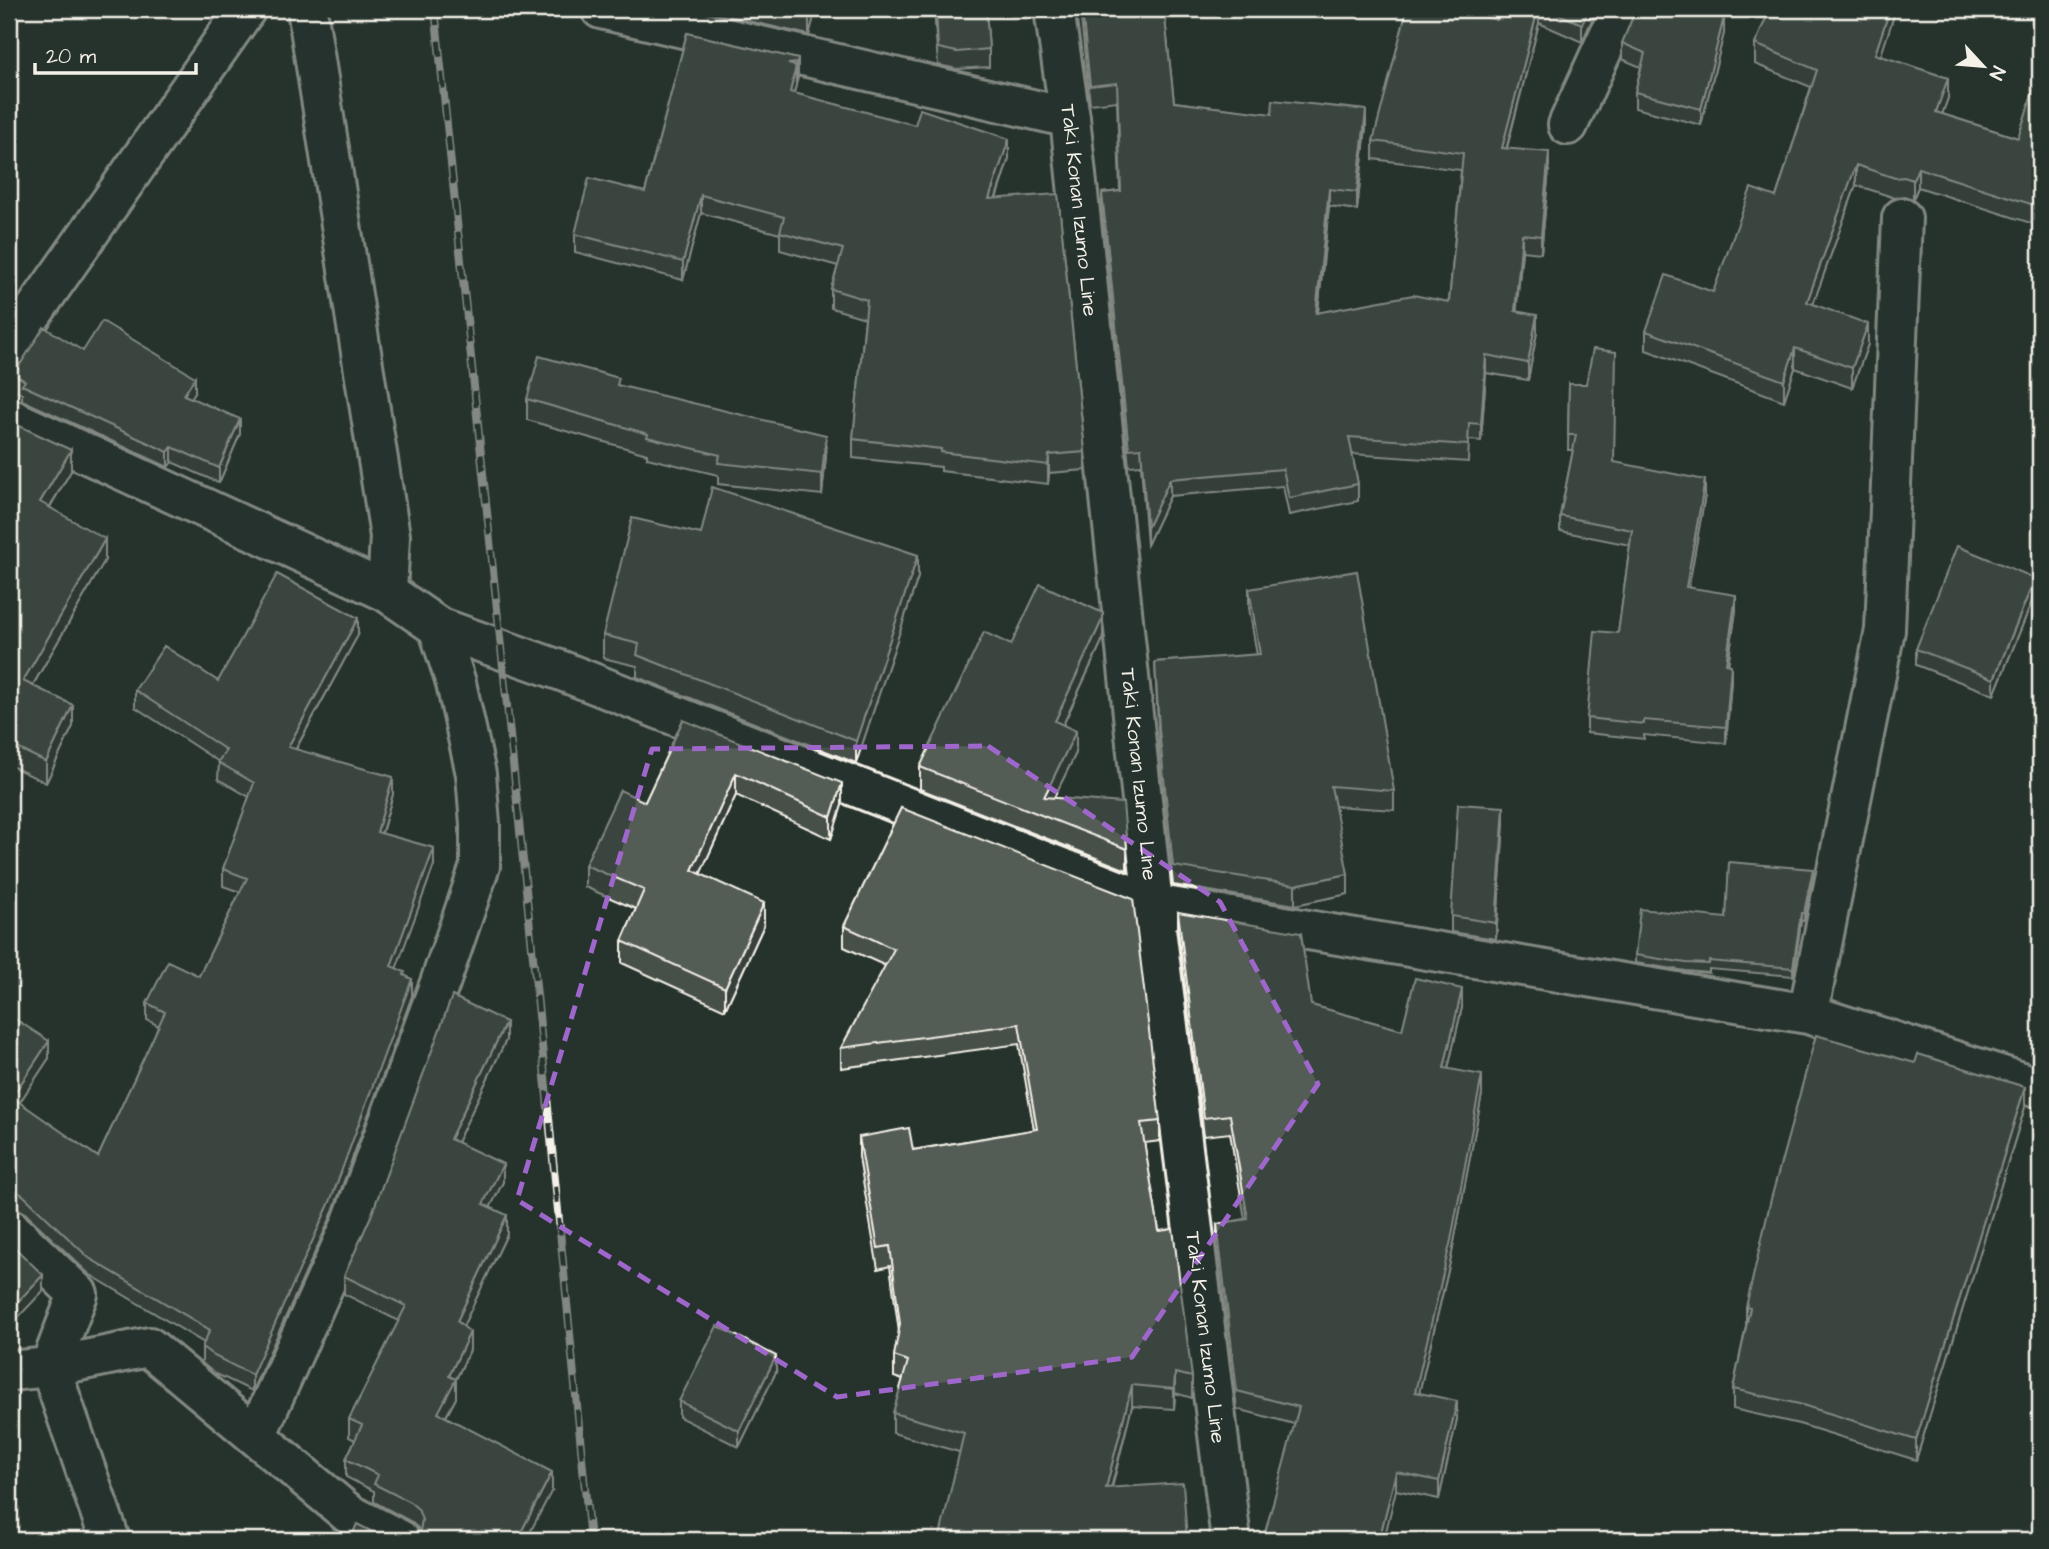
<svg xmlns="http://www.w3.org/2000/svg" width="2049" height="1549" font-family="'Architects Daughter',sans-serif">
<style>
.lines{fill:none;stroke-linecap:round;stroke-linejoin:round}
.minor-casing{stroke:#f4f1e8;stroke-width:44}
.major-casing{stroke:#f4f1e8;stroke-width:44}
.minor{stroke:#26332d;stroke-width:38}
.major{stroke:#26332d;stroke-width:38}
.rail-casing{stroke:#f4f1e8;stroke-width:8}
.rail{stroke:#26332d;stroke-width:5;stroke-dasharray:16;stroke-linecap:butt}
.wall{fill:#474f49;stroke:#f4f1e8;stroke-width:2}
.shaded-wall{fill:#39403c;stroke:#f4f1e8;stroke-width:2}
.building{fill:#525c55;stroke:#f4f1e8;stroke-width:2}
.marked{fill:none;stroke:#9f67cb;stroke-width:5;stroke-dasharray:14 9;stroke-linejoin:round}
.labels{text-anchor:middle;stroke-width:7;stroke-linejoin:round;paint-order:stroke}
.street-label{font-size:21px;fill:#f4f1e8;stroke:#26332d}
</style>
<rect width="100%" height="100%" fill="#26332d"/>
<filter id="ink" filterUnits="userSpaceOnUse"><feTurbulence type="fractalNoise" baseFrequency=".0143" numOctaves="2"/><feDisplacementMap in="SourceGraphic" scale="14" xChannelSelector="R" yChannelSelector="G"/><feConvolveMatrix kernelMatrix="1 2 1 2 8 2 1 2 1" color-interpolation-filters="sRGB"/></filter>
<g filter="url(#ink)">
<g class="lines">
<!-- minor casing -->
<g class="minor-casing">
<path id="minor" d="M601,9L1070,118
M1568,125L1621,9
M9,347L246,9
M9,418L387,592L390,536L307,9
M438,627L562,671L1153,904L1808,1014L2040,1088
M1808,1014L1885,630L1902,218
M9,1228L78,1294L50,1367L110,1540
M9,1371L50,1367L149,1347L349,1514L400,1540
M256,1436L350,1227L440,983L480,866V824L476,774L456,683L438,627L387,592"/>
</g>
<!-- major casing -->
<g class="major-casing">
<g id="major">
<path id="s1" d="M1054,9L1070,118L1153,904L1231,1540"/>
</g>
</g>
<!-- minor -->
<use href="#minor" class="minor"/>
<!-- major -->
<use href="#major" class="major"/>
<!-- rail casing -->
<g class="rail-casing">
<path id="rail" d="M435,9L539,1015L590,1540"/>
</g>
<!-- rail -->
<use href="#rail" class="rail"/>
</g>
<!-- wall -->
<path class="wall" d="M697,9H816L809,35Z
M934,9H986L989,49V67L957,69L938,65Z
M1080,9H1164L1174,102L1366,127L1357,210L1329,206L1318,313L1449,302L1461,170L1373,159V141L1497,20L1498,9H1597L1582,42L1539,23L1507,148L1549,169L1541,253L1522,251L1516,311L1537,332L1528,380L1486,373L1481,441L1469,440L1468,462L1352,454L1358,484V501L1289,515L1283,486L1170,496L1147,545L1141,465L1129,466L1102,210V193L1120,191L1117,101L1090,104Z
M1896,9L1880,56L1948,98L1942,114L2018,138L2040,71V226L1918,187L1913,199L1904,196L1895,198L1856,185L1813,304L1868,344L1852,388L1795,368L1784,401L1646,350V331L1713,292L1776,197L1811,87L1755,64V44Z
M687,33L798,59V77L794,93L1009,158L996,199L1085,452V470L1049,473L1048,484L941,471V467L853,458V439L865,318L831,308V289L838,266L780,250V234L701,213L683,280L575,252V234L645,192Z
M1724,33L1701,125L1635,108V92L1641,67L1622,59V43Z
M83,351L195,392L191,398L240,434L219,483L172,462L168,467L22,400V394L14,389V374Z
M1569,384L1614,462L1705,495L1688,588L1736,610L1728,665L1731,680L1726,743L1644,735V739L1587,733V718L1618,633L1630,545L1560,531V516L1573,450H1568Z
M619,386L826,456L822,495L718,484V475L647,458V454L527,420V399Z
M9,421L71,471L50,507L105,560L33,685L73,726L46,783L9,765Z
M701,534L918,577L856,763L637,677V666L603,658V635Z
M1249,589L1394,791V810L1335,806L1348,894L1295,905L1173,885L1159,748L1155,662L1257,655L1249,608Z
M2035,594L1994,695L1916,665V649Z
M358,635L296,749L393,794L382,833L434,865L396,968L405,976L412,996L330,1219L252,1391L214,1373L202,1363V1347L204,1343L89,1274L24,1212L15,1207H9V1015L49,1058L19,1103L98,1157L159,1026L147,1020V1003L199,976L240,892L223,886V869L249,797L218,779L219,762L135,707V690L218,681Z
M1103,639L1063,725L1076,753L1054,797L1127,849V870L920,789V767L1011,645Z
M683,720L842,805L831,839L736,795L700,874L764,925L725,1010L622,963V941L636,909L585,887V865L645,802Z
M901,808L1160,1121V1141L1144,1143L1159,1231L1192,1377V1398L1175,1393L1174,1409L1132,1406L1112,1488L1187,1540L959,1452L893,1433V1413L903,1380L894,1377V1356L899,1332L890,1266L878,1269L859,1157V1137L913,1150L1034,1130L1019,1044L841,1068V1048L886,966L844,947V926Z
M1504,823L1496,939L1451,932V916Z
M1813,877L1804,921H1801L1793,976L1709,969V973L1686,971L1635,963V955L1726,918Z
M1178,912L1311,1005L1402,1030L1462,1007L1448,1069L1482,1094L1451,1258L1419,1393L1457,1419L1439,1499L1396,1490L1294,1424L1237,1409L1217,1242V1224L1245,1219L1230,1133L1204,1136L1178,930Z
M506,1040L457,1142L503,1182L490,1207L507,1234L463,1326L470,1350L456,1379V1398L446,1417L552,1490L412,1540L419,1531L418,1528L410,1521L374,1502V1491L346,1477V1459L355,1440L349,1437V1419L399,1321L344,1294V1276Z
M2025,1107L1916,1460L1799,1424L1733,1409V1389L1746,1326V1307Z
M776,1372L739,1447L679,1417V1401Z"/>
<!-- shaded-wall -->
<path class="shaded-wall" d="M811,9H816L809,35V18Z
M1538,9L1539,23L1502,165V148Z
M1589,9H1597L1582,42V24Z
M1890,9H1896L1875,74V54Z
M1724,17V33L1701,125V109Z
M798,59V77L797,81V63Z
M796,66V85L790,110V92Z
M1948,78V98L1936,131V112Z
M1366,110V127L1357,210V192Z
M1009,139V158L989,218V199Z
M1549,152V169L1541,253V236Z
M1856,165V185L1807,321V302Z
M1918,168V187L1913,199V180Z
M1329,189V206L1316,331V313Z
M701,195V213L683,280V262Z
M1522,234V251L1515,328V311Z
M1537,315V332L1528,380V363Z
M1868,324V344L1852,388V368Z
M1795,348V368L1784,401V381Z
M1486,355V373L1481,441V424Z
M195,377V392L184,410V395Z
M240,419V434L219,483V468Z
M826,435V456L822,495V474Z
M172,447V462L168,467V452Z
M71,450V471L40,523V502Z
M1049,455V473L1048,484V465Z
M1170,479V496L1147,545V528Z
M1705,480V495L1686,603V587Z
M105,539V560L23,702V681Z
M918,555V577L856,763V741Z
M2035,578V594L1994,695V679Z
M1736,595V610L1726,679V664Z
M358,618V635L288,763V747Z
M1103,618V639L1055,742V721Z
M1731,665V680L1726,743V727Z
M73,705V726L46,783V762Z
M1076,731V753L1044,818V797Z
M736,773V795L692,892V870Z
M393,777V794L377,848V832Z
M842,783V805L831,839V817Z
M1504,807V823L1496,939V923Z
M434,848V865L391,983V966Z
M1813,869V877L1804,921V913Z
M1348,874V894L1295,905V885Z
M764,903V925L725,1010V988Z
M1801,913V921L1793,976V968Z
M412,979V996L330,1219L252,1391V1375Z
M1462,989V1007L1444,1086V1068Z
M506,1022V1040L450,1157V1139Z
M49,1041V1058L12,1114V1097Z
M1482,1075V1094L1451,1258L1415,1410V1392Z
M2025,1087V1107L1916,1460V1440Z
M503,1164V1182L483,1222V1204Z
M507,1215V1234L457,1339V1321Z
M43,1275V1291L9,1327V1311Z
M470,1332V1350L456,1379V1398L438,1431V1413L449,1376Z
M776,1356V1372L739,1447V1431Z
M1175,1373V1393L1174,1409V1389Z
M1132,1385V1406L1106,1508V1488Z
M1457,1401V1419L1439,1499V1481Z
M552,1472V1490L526,1540H517Z
M1396,1472V1490L1384,1540H1379Z"/>
<!-- building -->
<path class="building" d="M771,9H811L809,18Z
M936,9H986L989,49L957,52L938,48Z
M1082,9H1164L1174,102L1272,114L1273,100L1366,110L1357,192L1329,189L1316,313L1413,295L1449,302L1463,153L1373,141L1407,9H1454L1497,20L1498,9H1538L1502,148L1549,152L1541,236L1522,234L1515,311L1537,315L1528,363L1486,355L1481,424L1469,423L1468,445L1349,437L1358,484L1289,498L1283,469L1170,479L1147,528L1141,448L1129,449L1102,193L1121,191L1117,83L1090,86Z
M1546,9H1589L1582,24Z
M1636,9H1694L1724,17L1701,109L1635,92L1645,53L1622,43Z
M1770,9H1890L1875,54L1948,78L1936,112L2018,138L2040,71V207L1918,168L1913,180L1904,177L1895,178L1856,165L1807,302L1868,324L1852,368L1795,348L1784,381L1646,331L1666,275L1713,292L1751,188L1776,197L1817,70L1755,44Z
M687,33L798,59L797,63L788,64L796,66L790,92L915,125L920,109L1009,139L989,199L1058,194L1085,452L1049,455L1048,465L941,452V449L853,439L867,300L831,289L843,249L780,232L784,217L701,195L683,262L575,234L589,178L645,192Z
M102,321L195,377L184,395L240,419L219,468L172,447L168,452L22,385L25,381L14,374L44,327L83,351Z
M1593,349L1616,352L1614,462L1705,480L1686,587L1736,595L1726,664L1731,665L1726,727L1644,720V724L1587,718L1595,631L1618,633L1632,530L1560,516L1576,435H1568L1569,384H1586Z
M539,356L619,378L617,385L826,435L822,474L718,463L720,455L647,437L648,434L527,399Z
M9,421L71,450L40,502L105,539L23,681L73,705L46,762L9,744Z
M712,487L918,555L856,741L637,655L639,644L603,635L632,518L701,534Z
M1957,546L2035,578L1994,679L1916,649Z
M1357,571L1394,791L1331,786L1348,874L1295,885L1173,866L1159,729L1155,662L1260,654L1249,589Z
M277,574L358,618L288,747L393,777L377,832L434,848L391,966L405,972L404,975L412,979L330,1202L252,1375L214,1356L202,1347L210,1330L89,1258L24,1196L15,1190H9V1186L11,1184L9,1183V1015L49,1041L12,1097L98,1157L165,1012L147,1003L168,961L199,976L247,878L223,869L254,783L218,762L226,750L135,690L164,646L218,681Z
M1040,584L1103,613V618L1055,721L1076,731L1044,797L1123,803L1127,849L920,767L984,632L1011,645Z
M683,720L842,783L831,817L736,773L692,870L764,903L725,988L622,941L644,890L585,865L620,790L645,802Z
M1458,804L1504,807L1496,923L1451,916Z
M901,808L1133,899L1160,1121L1141,1123L1159,1231L1173,1229L1192,1377L1175,1373L1174,1389L1132,1385L1106,1488L1183,1483L1187,1540H939L964,1433L893,1413L908,1361L894,1356L900,1324L890,1246L878,1248L859,1137L909,1128L913,1150L1037,1129L1019,1024L841,1048L894,949L844,926Z
M1729,862L1813,869L1804,913H1801L1793,968L1709,961V964L1686,963L1635,955L1640,909L1726,918Z
M1178,912L1301,933L1311,1005L1402,1030L1415,978L1462,989L1444,1068L1482,1075L1451,1240L1415,1392L1457,1401L1439,1481L1396,1472L1379,1540H1263L1299,1407L1237,1391L1217,1224L1248,1219L1230,1115L1204,1118Z
M452,996L506,1022L450,1139L503,1164L483,1204L507,1215L457,1321L470,1332L449,1376L456,1379L438,1413L552,1472L517,1540H410H412L420,1531L422,1520L418,1509L410,1502L374,1484L378,1475L346,1459L362,1425L349,1419L406,1306L344,1276L371,1216Z
M1816,1035L1915,1063L1918,1054L2025,1087L1916,1440L1799,1404L1733,1389L1750,1308L1746,1307L1771,1199Z
M9,1242L43,1275L9,1311Z
M717,1326L776,1356L739,1431L679,1401Z
M357,1524L388,1540H350Z"/>
</g>
<!-- marked area -->
<path d="M0 0H2049V1549H0ZM988,746L1220,902L1318,1084L1132,1357L837,1397L517,1200L652,749Z" fill="#26332d" fill-opacity=".55" fill-rule="evenodd"/>
<path class="marked" d="M988,746L1220,902L1318,1084L1132,1357L837,1397L517,1200L652,749Z"/>
<g class="labels">
<!-- street labels -->
<g class="street-label">
<text dy="7" stroke="none"><textPath href="#s1" startOffset="203">Taki Konan Izumo Line</textPath></text>
<text dy="7" stroke="none"><textPath href="#s1" startOffset="770">Taki Konan Izumo Line</textPath></text>
<text dy="7" stroke="none"><textPath href="#s1" startOffset="1337">Taki Konan Izumo Line</textPath></text>
</g>
</g>
<!-- margin -->
<rect width="2049" height="1549" fill="none" stroke="#26332d" stroke-width="35"/>
<rect x="18" y="18" width="2014" height="1514" fill="none" stroke="#f4f1e8" stroke-width="2.5" filter="url(#ink)"/>
<!-- north arrow -->
<g transform="translate(1983 66) rotate(116)" stroke="#26332d" stroke-width="5" paint-order="stroke">
<path d="M0-5L12 26L0 18L-12 26Z" fill="#f4f1e8"/>
<text y="-10" font-size="19" font-weight="bold" text-anchor="middle" fill="#f4f1e8">N</text>
</g>
<!-- scale -->
<path d="M35 63v10h161v-10" fill="none" stroke="#f4f1e8" stroke-width="3.5"/>
<text x="46" y="63" font-size="21" fill="#f4f1e8" stroke="#26332d" stroke-width="5" paint-order="stroke">20 m</text>
</svg>
